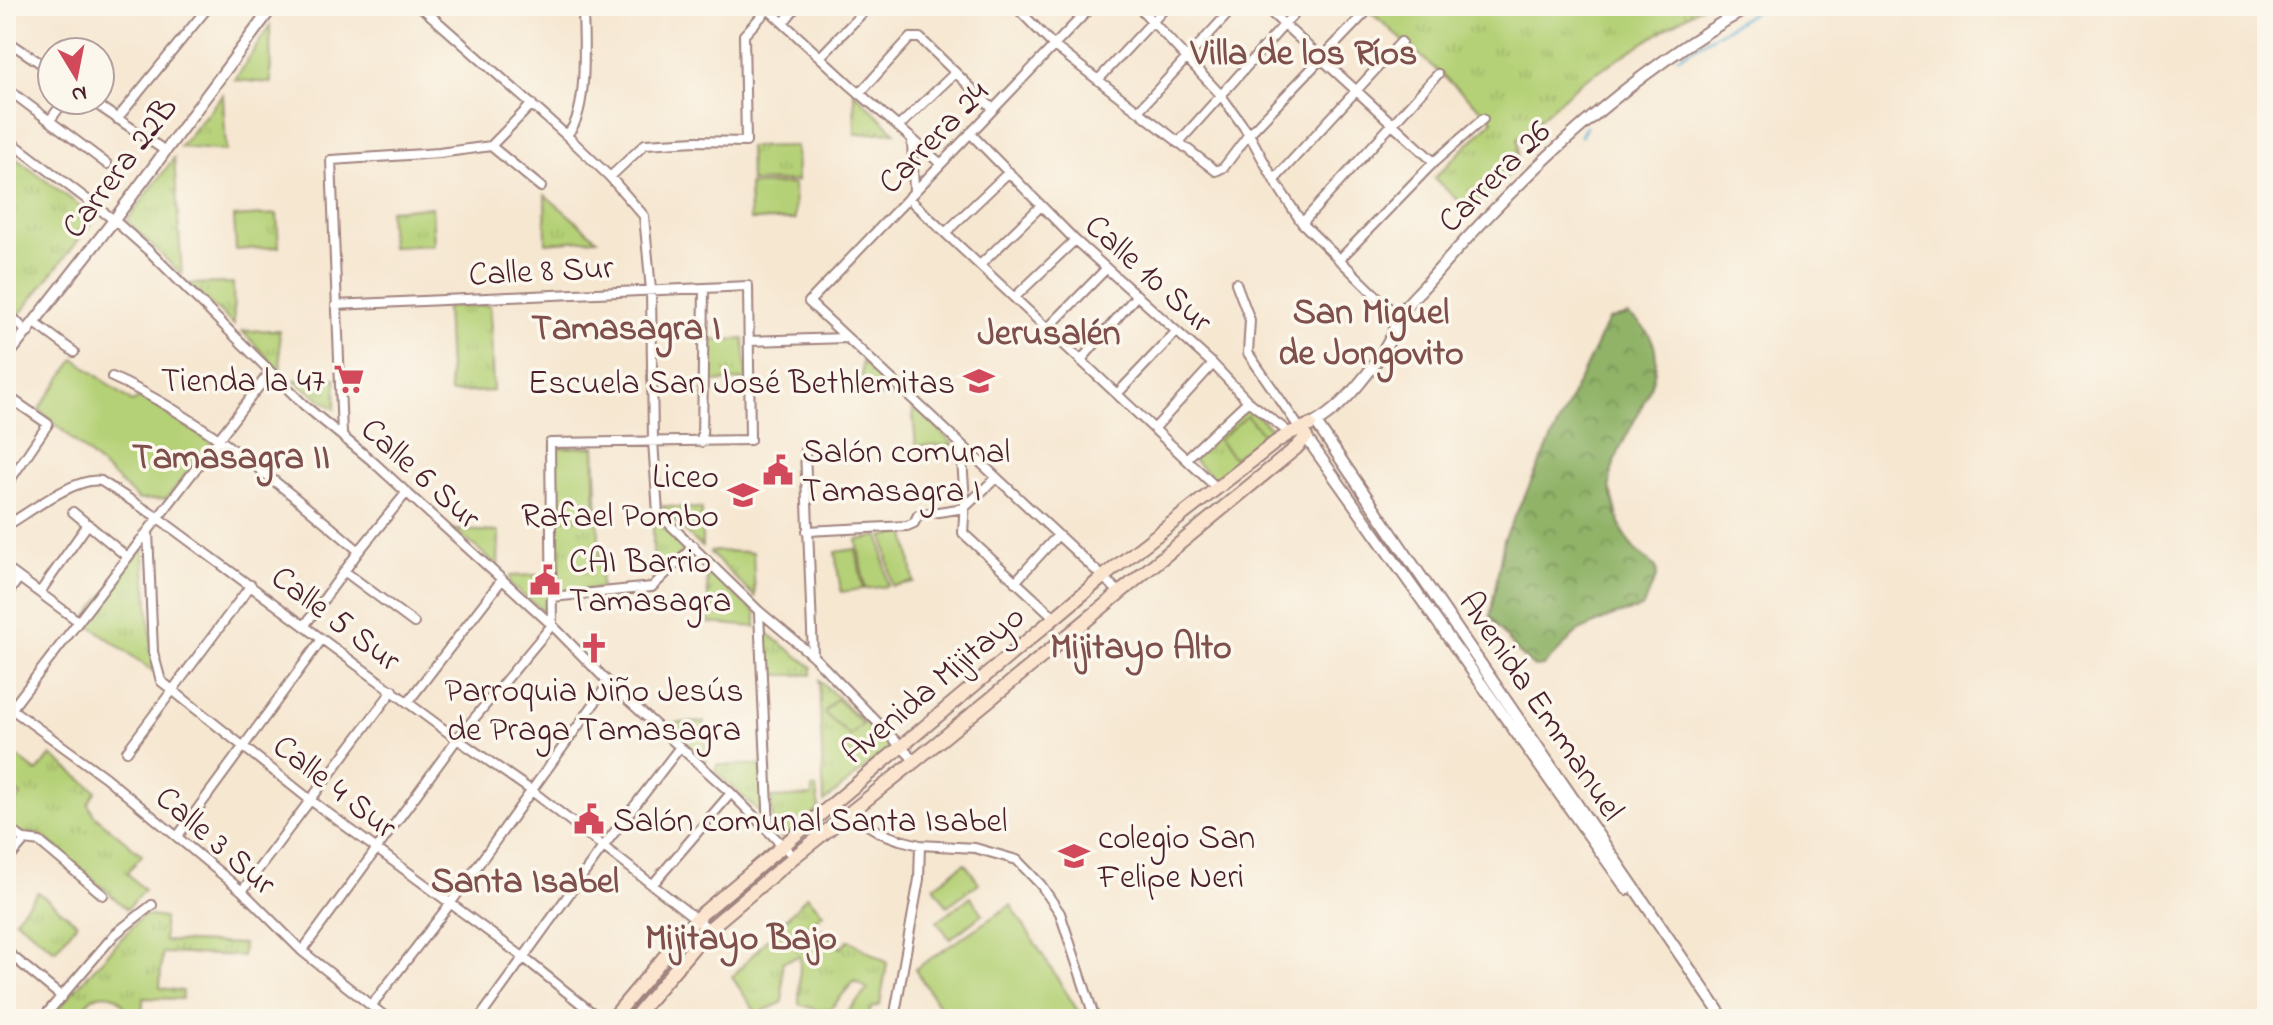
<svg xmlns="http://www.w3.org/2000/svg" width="2273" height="1025" font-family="'Indie Flower',sans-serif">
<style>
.grass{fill:url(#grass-tufts);stroke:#807851;stroke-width:2}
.forest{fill:url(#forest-crowns);stroke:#6d694a;stroke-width:2}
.garden{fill:#b5d177;stroke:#807851;stroke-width:2}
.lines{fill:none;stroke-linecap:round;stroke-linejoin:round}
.stream{stroke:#51a9ce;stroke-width:3}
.minor-casing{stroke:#a0837e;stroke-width:12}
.tertiary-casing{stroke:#a0837e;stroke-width:14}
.secondary-casing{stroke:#a0837e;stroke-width:16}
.minor{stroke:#fff;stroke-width:8}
.tertiary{stroke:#fff;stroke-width:10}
.secondary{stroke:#fbe5cf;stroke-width:12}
.labels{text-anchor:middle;stroke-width:7;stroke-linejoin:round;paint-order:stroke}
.street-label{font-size:34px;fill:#4a1f2b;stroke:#fbf7ec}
.poi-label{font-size:34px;fill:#4a1f2b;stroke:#fbf7ec;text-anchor:start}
.neighbourhood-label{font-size:36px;font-weight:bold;fill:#7f4f4c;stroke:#fbf7ec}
</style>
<defs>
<pattern id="grass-tufts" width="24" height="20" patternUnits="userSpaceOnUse" patternTransform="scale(2)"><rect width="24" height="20" fill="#b5d177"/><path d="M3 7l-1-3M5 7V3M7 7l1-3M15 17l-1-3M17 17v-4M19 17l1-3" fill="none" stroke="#9db367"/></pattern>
<pattern id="forest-crowns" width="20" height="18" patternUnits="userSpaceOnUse" patternTransform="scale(2)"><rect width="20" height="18" fill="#90b368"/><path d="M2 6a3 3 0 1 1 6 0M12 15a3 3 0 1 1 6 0" fill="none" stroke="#789156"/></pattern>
</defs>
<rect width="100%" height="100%" fill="#fbf7ec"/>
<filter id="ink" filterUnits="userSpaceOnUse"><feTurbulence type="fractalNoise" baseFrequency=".0125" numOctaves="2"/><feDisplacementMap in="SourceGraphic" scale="16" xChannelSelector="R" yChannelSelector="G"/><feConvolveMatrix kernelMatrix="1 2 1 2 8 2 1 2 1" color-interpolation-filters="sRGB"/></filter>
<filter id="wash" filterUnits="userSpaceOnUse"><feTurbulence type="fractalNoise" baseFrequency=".006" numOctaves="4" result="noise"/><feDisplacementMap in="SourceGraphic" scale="32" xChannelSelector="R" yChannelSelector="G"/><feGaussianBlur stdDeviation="1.8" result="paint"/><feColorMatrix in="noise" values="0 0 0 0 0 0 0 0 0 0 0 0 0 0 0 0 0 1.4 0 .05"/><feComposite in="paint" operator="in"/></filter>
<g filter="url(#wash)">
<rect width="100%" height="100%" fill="#f6e7d1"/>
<!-- grass -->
<path class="grass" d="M1364,6H1702L1581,82L1518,138V166L1469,211L1434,178L1493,120Z
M270,25L271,83L235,80Z
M854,92L895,132L855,134Z
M223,94L226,151L180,147Z
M796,146L797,181L750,182L749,147Z
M6,151L96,218L18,316L6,307Z
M174,158L182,275L127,221Z
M545,195L597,239L546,243Z
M432,207L434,245L391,247L389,210Z
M277,214L279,247L236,250L234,217Z
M233,283L234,325L188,284Z
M490,305L493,391L450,393L446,307Z
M279,330L281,372L242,331Z
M744,339L747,380L705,382L707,341Z
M862,362L902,396L861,398Z
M336,378L335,409L293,380Z
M912,404L954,445L916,446Z
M1248,407L1276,433L1217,482L1191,457Z
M595,446L601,588L557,593L552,447Z
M662,506L702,509V547L669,517Z
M653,520L688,548L653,578Z
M455,530L499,532L498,566Z
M143,545L154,672L84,621Z
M710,551L753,552L755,597L710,553Z
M707,570L756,613V627L709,623Z
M537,575L538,586L549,584V615L510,585V576Z
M766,632L812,667L811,675H767Z
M819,680L891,747L824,802Z
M704,722L707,766L665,726V723Z
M51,755L96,791L88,804L94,815L142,855L127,873L144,890L127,909L42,835L20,833L6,824V814L21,795L6,783V767L16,756L37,772Z
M717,765H761L765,817L715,771Z
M812,788H816L819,809L783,839L773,829L771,798L812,796Z
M965,863L979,883L947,906L934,886Z
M38,892L77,923L55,950L15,919Z
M807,896L823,913L805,928L810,938L804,951L822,930L841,948L849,940L887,963L880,1005L871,1008L868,1019H841L868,989L854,981L827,1013L799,1004L800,956L782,962L783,1002L757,1014L732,977Z
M971,897L983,914L950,939L937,921Z
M143,915L164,918V941L243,944L242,956L162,953L160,988L183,991L182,999L143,998L142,1019H126C128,986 82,986 83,1019H48Z"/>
<!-- forest -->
<path class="forest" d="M1628,315C1700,358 1610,434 1610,485C1611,492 1614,501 1616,509C1623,539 1631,549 1656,567L1657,576L1642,608L1610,617L1579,631L1543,666L1534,667L1517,651L1490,617L1504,539L1608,320Z"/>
<!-- garden -->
<path class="garden" d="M794,184L795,220H750L749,185Z
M75,359L132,402L141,397L212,443L166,499L139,500L39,409Z
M1247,416L1263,434L1234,458L1218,440Z
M594,447L596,517L556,520L553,448Z
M906,533L914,582L892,586L884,536Z
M880,536L888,586L865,589L857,540Z
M856,549L863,589L841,592L835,552Z
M836,699L863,724L850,736L824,713Z
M1011,905L1083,1019H947L915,969Z"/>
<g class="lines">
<!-- stream -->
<path class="stream" d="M1678,57L1764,6
M1581,136L1586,127"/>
</g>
</g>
<g filter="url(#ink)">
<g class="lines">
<!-- minor casing -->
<g class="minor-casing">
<path id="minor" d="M420,6L566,135L610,177L644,216L651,290L653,441L658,513L759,611L813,656L915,761
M953,6C960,11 966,10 973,6
M1015,6L1054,46L1216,171L1224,167L1249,134L1365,13
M1092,6L809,302L1119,592
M1138,6L1220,94L1249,134L1274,180L1302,223L1398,317
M1264,6L1434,162
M766,7L850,85L941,164
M783,23L797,6
M6,40L52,71
M820,57L869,6
M1098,80L1167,6
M6,88L107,164
M859,94L910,38H920L993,109
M90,100L164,150
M1138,111L1235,6
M117,119L209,6
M50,120L65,100
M898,127L955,73
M970,133L1075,240L1213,364L1248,401L1291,434
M566,135C590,116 583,35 583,6
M6,138L114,220L150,252L304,405L371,460L552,625L609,683L731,793L794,857
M912,139L914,192
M1178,143L1301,6
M491,146L541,187
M491,146L532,104
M610,177L645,144L696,141L746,142L744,35L768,9
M1274,180L1401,42
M908,198L1217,488
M1302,223L1438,74
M946,232L1009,172
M1339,260L1434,162L1483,119
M981,264L1041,206
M1236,283L1250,320L1248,353L1303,433
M1015,297L1075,240
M6,311L28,333
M35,323L74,352
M1049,327L1106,269
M749,341L846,338
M1081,360L1137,295
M112,377C200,416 285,488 359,551
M1117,394L1176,332
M6,395L48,424L6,486
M1154,429L1213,364
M342,434L331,160L439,153L491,146
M702,442L704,288
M961,446L965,501L963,533L1054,617
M805,450L813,656
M1186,459L1248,401
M965,507L996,478
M73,512L126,556
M6,526C28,513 76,476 101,481L157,517L457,739L532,791L709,929
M148,531L153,652L161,681L309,799L523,957L600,1019
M807,531L907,526L914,523L918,515L965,508
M6,568L78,621
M344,571L414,623
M1015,582L1058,535
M40,592L88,524
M6,596L19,578
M552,597L652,587L694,546
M759,613L769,829
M305,625L359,551L407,492
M408,702L501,581
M6,705L105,777L242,891L302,951L388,1019
M6,716L270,372
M127,751L251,585
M849,814L881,833L900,840L920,845L975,848L1017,860L1041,885L1060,913L1095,1019
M6,827L25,840L40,842L103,895
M177,837L322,639
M6,862L25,840
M653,884L731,793
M242,891L393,690
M6,951L62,997
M302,951L457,739L552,625L550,443L750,440L748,286L336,305
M371,1006L450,904L609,683
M42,1019L115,934L152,905
M479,1019L603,847L680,747
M894,1019L919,879L920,845"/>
</g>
<!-- tertiary casing -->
<g class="tertiary-casing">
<path id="tertiary" d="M6,358L114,220L273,6
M1316,423L1724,1019
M1311,425C1342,410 1376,366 1392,336C1394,330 1395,324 1398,318C1404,305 1419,293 1429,281C1521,175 1627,74 1751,6
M1306,437L1627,889"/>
</g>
<!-- secondary casing -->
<g class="secondary-casing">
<path id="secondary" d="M612,1019L697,918L1103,577L1276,442L1290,433L1310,425
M633,1019L709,929L794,857L915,761L1296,448L1306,437"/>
</g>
<!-- minor -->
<use href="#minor" class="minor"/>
<!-- tertiary -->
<use href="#tertiary" class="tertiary"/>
<!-- secondary -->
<use href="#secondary" class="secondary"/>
</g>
</g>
<!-- icons -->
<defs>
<g id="supermarket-bare" transform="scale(2.4)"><path d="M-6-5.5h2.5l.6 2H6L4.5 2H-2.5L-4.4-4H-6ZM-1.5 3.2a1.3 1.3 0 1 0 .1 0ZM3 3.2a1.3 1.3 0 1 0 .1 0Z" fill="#d1495b" stroke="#fbf7ec" stroke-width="2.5" paint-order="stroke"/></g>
<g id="school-bare" transform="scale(2.4)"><path d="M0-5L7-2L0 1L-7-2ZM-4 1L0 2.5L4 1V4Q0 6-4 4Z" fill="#d1495b" stroke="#fbf7ec" stroke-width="2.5" paint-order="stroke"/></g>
<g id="civic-bare" transform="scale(2.4)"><path d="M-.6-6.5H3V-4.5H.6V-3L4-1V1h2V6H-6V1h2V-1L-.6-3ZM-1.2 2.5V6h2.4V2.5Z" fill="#d1495b" stroke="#fbf7ec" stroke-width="2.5" paint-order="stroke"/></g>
<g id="church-bare" transform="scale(2.4)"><path d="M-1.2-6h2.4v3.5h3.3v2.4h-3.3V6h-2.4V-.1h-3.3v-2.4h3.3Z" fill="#d1495b" stroke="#fbf7ec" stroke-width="2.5" paint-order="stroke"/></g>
</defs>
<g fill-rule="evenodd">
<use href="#supermarket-bare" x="349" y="379"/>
<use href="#school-bare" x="979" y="381"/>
<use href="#civic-bare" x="778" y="470"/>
<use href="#school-bare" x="743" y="495"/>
<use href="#civic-bare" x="545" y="580"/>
<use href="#church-bare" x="594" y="648"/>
<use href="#civic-bare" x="589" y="819"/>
<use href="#school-bare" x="1074" y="856"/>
</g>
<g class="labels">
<!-- street labels -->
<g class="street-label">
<text transform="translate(932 136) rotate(-46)" y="12">Carrera 24</text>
<text transform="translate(118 166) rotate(-53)" y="12">Carrera 22B</text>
<text transform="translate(1493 175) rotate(-45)" y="12">Carrera 26</text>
<text transform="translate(541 269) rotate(-3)" y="12">Calle 8 Sur</text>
<text transform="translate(1150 272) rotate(42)" y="12">Calle 10 Sur</text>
<text transform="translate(422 472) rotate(42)" y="12">Calle 6 Sur</text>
<text transform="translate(337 617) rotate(37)" y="12">Calle 5 Sur</text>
<text transform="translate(932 683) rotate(-40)" y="12">Avenida Mijitayo</text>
<text transform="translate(1543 705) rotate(56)" y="12">Avenida Emmanuel</text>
<text transform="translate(336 785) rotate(38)" y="12">Calle 4 Sur</text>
<text transform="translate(217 839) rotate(41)" y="12">Calle 3 Sur</text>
</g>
<!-- poi labels -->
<g class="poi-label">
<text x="325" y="391" text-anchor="end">Tienda la 47</text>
<text x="955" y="393" text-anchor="end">Escuela San José Bethlemitas</text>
<text x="802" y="462">Salón comunal<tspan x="802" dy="39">Tamasagra I</tspan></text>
<text x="719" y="487" text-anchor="end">Liceo<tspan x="719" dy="39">Rafael Pombo</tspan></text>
<text x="569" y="572">CAI Barrio<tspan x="569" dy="39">Tamasagra</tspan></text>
<text x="594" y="701" text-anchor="middle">Parroquia Niño Jesús<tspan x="594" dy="39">de Praga Tamasagra</tspan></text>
<text x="613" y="831">Salón comunal Santa Isabel</text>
<text x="1098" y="848">colegio San<tspan x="1098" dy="39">Felipe Neri</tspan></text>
</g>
<!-- neighbourhood labels -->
<g class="neighbourhood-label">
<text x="1304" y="64">Villa de los Ríos</text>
<text x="1371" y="323">San Miguel<tspan x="1371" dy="41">de Jongovito</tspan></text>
<text x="626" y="339">Tamasagra I</text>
<text x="1049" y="344">Jerusalén</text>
<text x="231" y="468">Tamasagra II</text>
<text x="1141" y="658">Mijitayo Alto</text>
<text x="525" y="892">Santa Isabel</text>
<text x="741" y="949">Mijitayo Bajo</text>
</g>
</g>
<!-- margin -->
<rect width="2273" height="1025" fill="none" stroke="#fbf7ec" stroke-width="32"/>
<!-- north arrow -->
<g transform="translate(76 76) rotate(170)"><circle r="38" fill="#fbf7ec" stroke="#b4a19f" stroke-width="2"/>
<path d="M0-6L14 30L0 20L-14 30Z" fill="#d1495b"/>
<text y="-12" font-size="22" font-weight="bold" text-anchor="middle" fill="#4a1f2b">N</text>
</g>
</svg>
